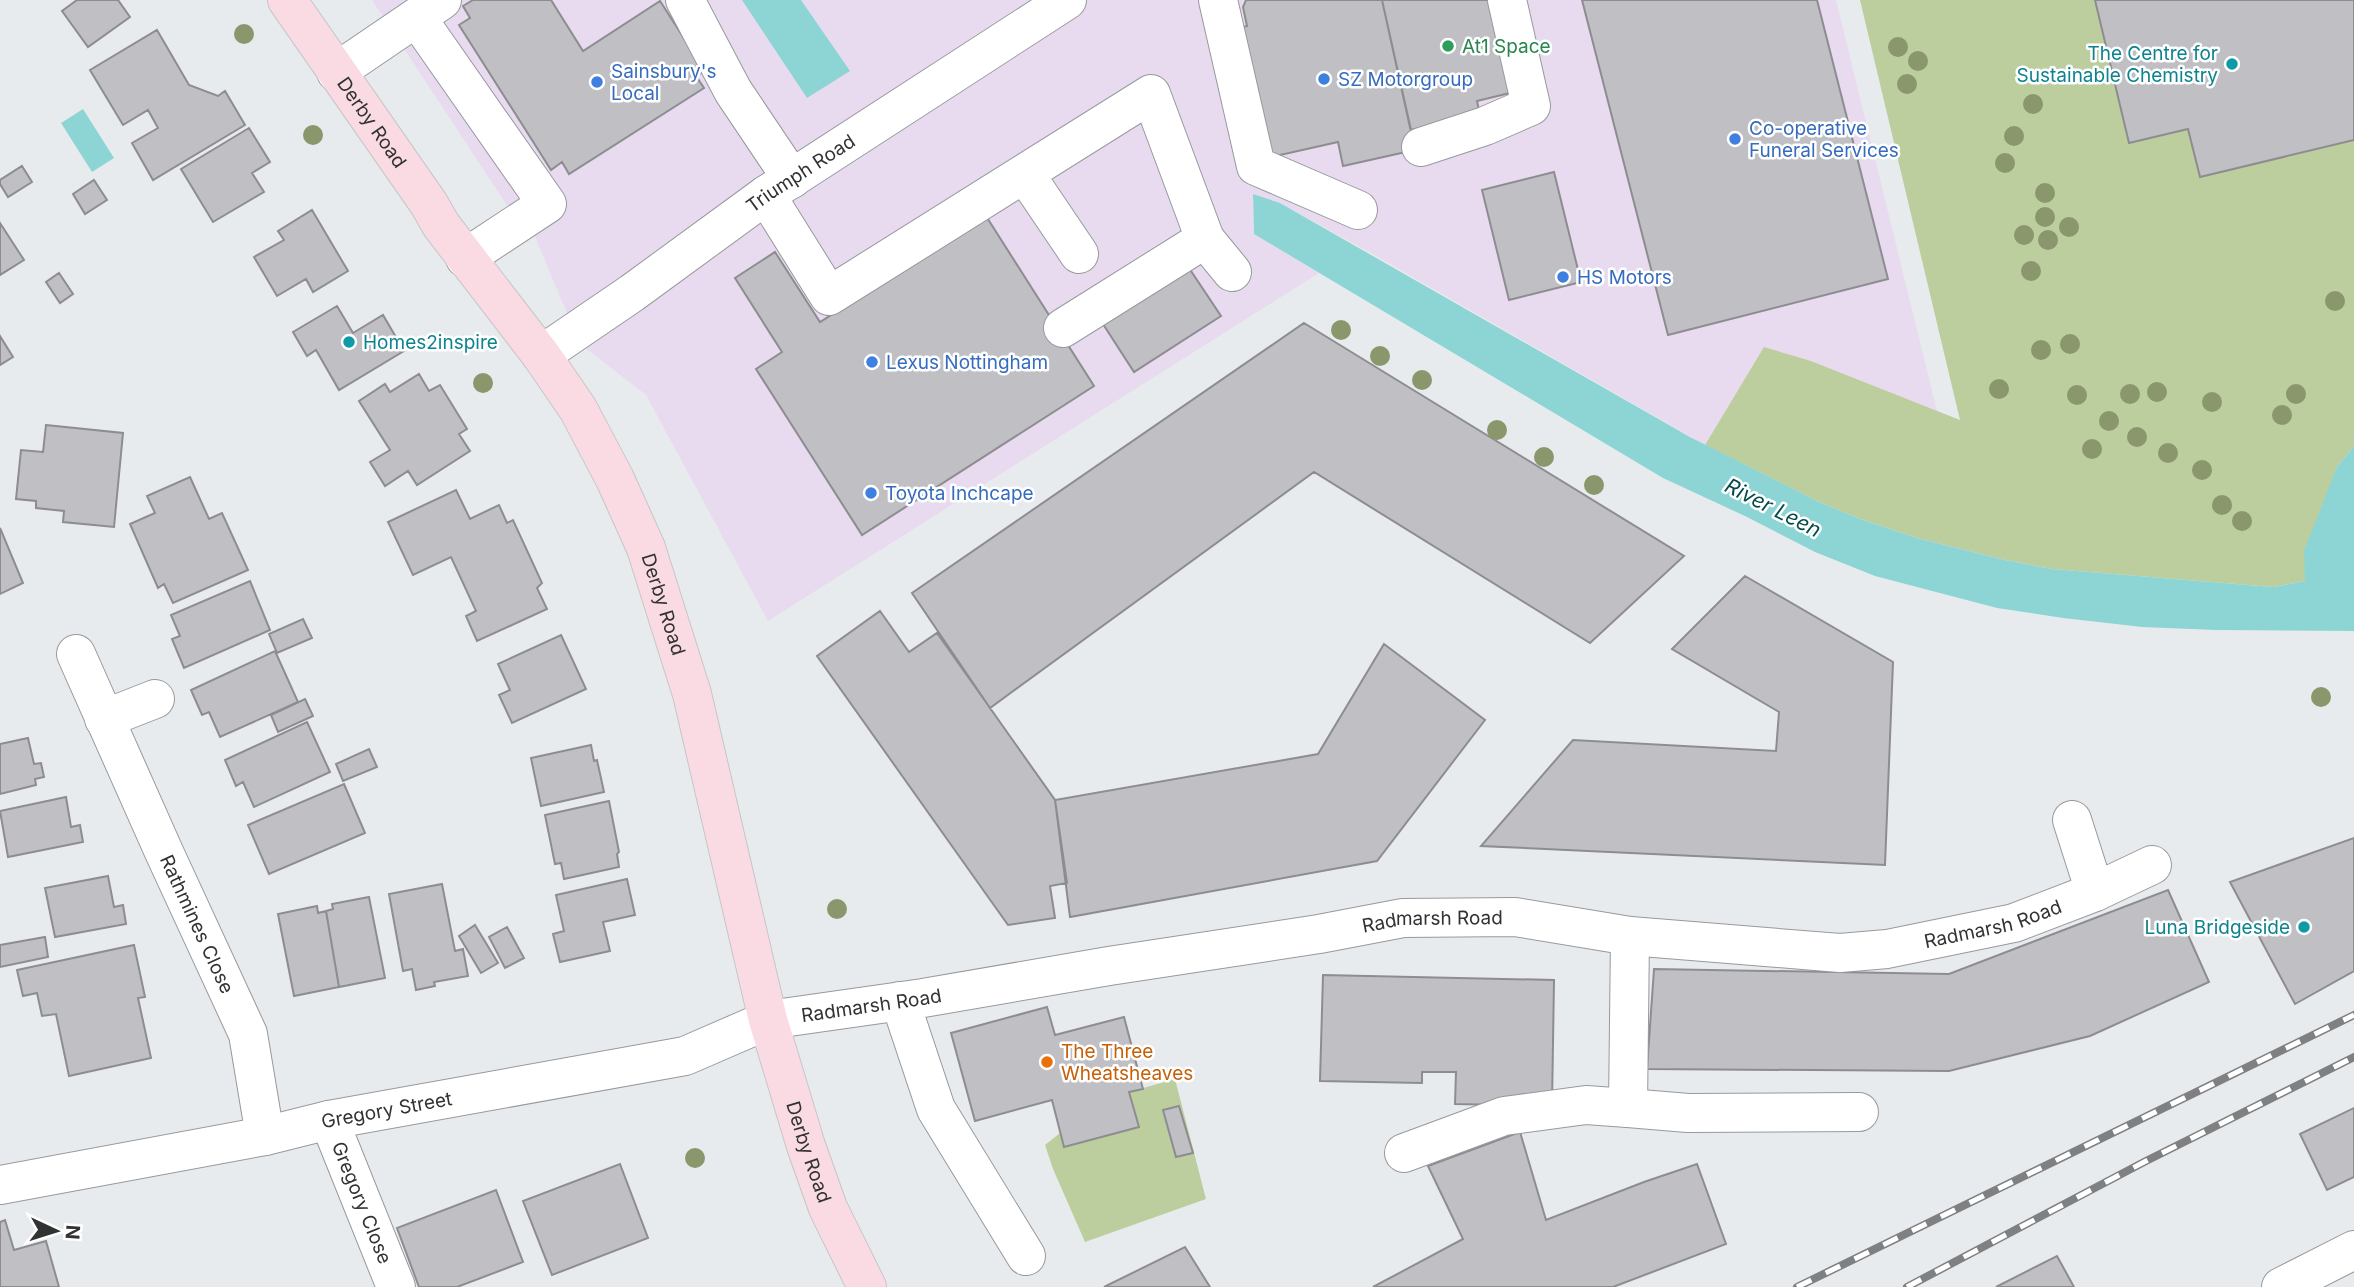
<svg xmlns="http://www.w3.org/2000/svg" width="2354" height="1287" font-family="Inter,sans-serif">
<style>
.commercial{fill:#e8dbef}
.green{fill:#bcce9e}
.water{fill:#8dd5d5}
.building{fill:#c0c0c4;stroke:#8d8d91;stroke-width:2}
.lines{fill:none;stroke-linecap:round;stroke-linejoin:round}
.minor-casing{stroke:#97999d;stroke-width:40}
.major-casing{stroke:#c5c6c6;stroke-width:40}
.minor{stroke:#fff;stroke-width:38}
.major{stroke:#fbdbe3;stroke-width:38}
.rail-casing{stroke:#7e8082;stroke-width:8}
.rail{stroke:#fff;stroke-width:5;stroke-dasharray:16;stroke-linecap:butt}
.tree{fill:#8a976c}
.leisure-dot{fill:#2e9e5b;stroke:#fff;stroke-width:2.5}
.culture-dot{fill:#0f9aa8;stroke:#fff;stroke-width:2.5}
.shop-dot{fill:#3f7fe0;stroke:#fff;stroke-width:2.5}
.food-dot{fill:#e8710a;stroke:#fff;stroke-width:2.5}
.labels{text-anchor:middle;stroke-width:5;stroke-linejoin:round;paint-order:stroke}
.leisure-label{font-size:19px;fill:#27864d;stroke:#fff;text-anchor:start}
.culture-label{font-size:19px;fill:#0d838f;stroke:#fff;text-anchor:end}
.shop-label{font-size:19px;fill:#366cbe;stroke:#fff;text-anchor:start}
.street-label{font-size:19px;fill:#313233;stroke:#fff}
.food-label{font-size:19px;fill:#c56008;stroke:#fff;text-anchor:start}
.water-label{font-size:21px;font-style:italic;fill:#074a4b;stroke:#fff}
</style>
<rect width="100%" height="100%" fill="#e8ebee"/>
<!-- commercial -->
<path class="commercial" d="M372,0H1836L1937,411L1811,361L1764,348L1705,445L1369,252L1280,203L1253,194L1254,234L1319,273L768,621L646,395L580,344L535,237L506,204Z"/>
<!-- green -->
<path class="green" d="M1860,0H2095L2130,143L2188,129L2354,140V446L2337,467L2305,581L2273,587L2052,569L2005,560L1917,538L1860,519L1817,501L1705,445L1764,347L1811,361L1960,420Z
M1175,1079L1206,1199L1085,1242L1053,1169L1045,1145L1060,1133L1064,1146L1138,1126L1129,1092Z"/>
<!-- water -->
<path class="water" d="M742,0H801L850,71L807,98Z
M83,109L114,158L92,172L61,123Z
M1253,194L1280,203L1690,437L1817,501L1860,519L1917,538L2005,560L2052,569L2273,587L2305,581L2304,551L2337,467L2354,446V631L2216,630L2142,627L2063,618L1997,608L1875,576L1815,552L1747,517L1663,478L1254,234Z"/>
<!-- building -->
<path class="building" d="M77,0H118L130,17L88,47L62,11Z
M473,0H551L583,51L660,1L705,71L696,76L704,88L569,174L562,162L551,170L459,25L470,18L463,6Z
M1246,0H1382L1415,150L1343,166L1338,142L1267,158L1238,28L1247,26L1243,7Z
M1382,0H1493L1514,92L1477,101L1480,115L1411,130Z
M1582,0H1817L1888,279L1668,335Z
M2095,0H2354V140L2200,177L2188,129L2129,143Z
M157,30L189,85L218,96L225,91L245,125L153,180L132,143L158,128L148,110L123,125L90,70Z
M249,128L270,162L252,173L264,192L213,222L181,169Z
M22,166L32,182L8,197L0,184V180Z
M1554,172L1581,282L1509,300L1482,190Z
M94,180L107,200L85,214L73,194Z
M312,210L348,271L313,292L306,279L277,296L254,257L284,240L278,231Z
M986,216L1094,386L862,535L756,369L782,352L735,278L775,252L820,322Z
M0,223L24,260L0,275Z
M1189,268L1221,316L1134,372L1103,324Z
M59,273L73,294L60,303L46,282Z
M337,306L353,333L383,315L404,351L339,390L316,350L307,356L293,332Z
M1304,323L1684,556L1590,643L1314,472L990,708L912,593Z
M0,336L13,357L0,365Z
M419,374L429,391L440,385L467,429L459,434L470,451L417,485L408,471L385,486L370,462L390,450L359,401L385,384L390,392Z
M46,425L123,433L114,527L63,522L64,511L36,508V501L16,499L21,450L43,452Z
M190,477L209,519L222,513L248,570L173,603L164,584L158,588L130,524L155,513L147,496Z
M456,490L470,519L499,505L507,523L513,520L542,583L537,588L547,609L477,641L466,616L476,611L451,557L413,575L388,522Z
M0,528L23,583L0,594Z
M1745,576L1893,662L1885,865L1481,846L1573,740L1776,751L1779,712L1672,649Z
M250,581L270,630L184,668L172,639L180,636L171,615Z
M880,611L909,652L937,633L1055,800L1067,883L1050,886L1055,918L1008,925L817,656Z
M303,619L312,638L277,653L269,634Z
M561,635L586,689L512,723L499,695L510,690L498,664Z
M1384,644L1485,720L1377,861L1070,917L1055,800L1318,754Z
M275,651L298,702L220,737L209,712L202,715L191,690Z
M305,699L313,716L278,732L271,715Z
M307,722L330,772L254,807L243,782L236,786L225,760Z
M28,738L34,764L41,763L44,777L35,779L36,785L0,794V744Z
M591,745L594,761L597,760L604,792L541,806L531,758Z
M369,749L377,767L343,781L336,764Z
M344,784L365,833L269,874L248,825Z
M66,797L71,827L80,825L83,842L8,857L0,811Z
M609,801L619,852L617,854L619,867L564,879L561,863L555,864L545,815Z
M2354,838V971L2295,1004L2230,882Z
M108,876L114,907L123,905L126,924L55,937L45,888Z
M627,879L635,915L603,922L610,951L560,962L553,934L564,931L556,895Z
M442,884L455,951L463,949L468,976L434,982L435,986L416,990L412,969L403,971L389,894Z
M2168,890L2209,982L2090,1036L1949,1071L1647,1069L1654,969L1949,974Z
M369,897L385,978L339,987L326,911L333,909L332,904Z
M317,906L318,913L326,911L339,987L294,996L278,914Z
M475,925L498,963L481,973L459,936Z
M507,927L524,958L505,968L489,937Z
M45,937L48,957L0,967V945Z
M134,945L145,997L138,998L151,1058L69,1076L56,1014L42,1016L37,993L23,996L17,970Z
M1323,975L1554,980L1552,1106L1455,1104L1456,1072H1422V1083L1320,1081Z
M1047,1007L1055,1035L1124,1017L1143,1089L1129,1092L1139,1127L1064,1147L1052,1100L975,1121L951,1033Z
M1179,1106L1193,1153L1176,1157L1163,1110Z
M2354,1108V1177L2327,1190L2300,1134Z
M1520,1132L1546,1220L1644,1182L1697,1164L1726,1244L1613,1287H1373L1463,1239L1428,1166Z
M620,1164L648,1238L552,1275L523,1201Z
M496,1190L523,1262L457,1287H419L397,1228Z
M5,1220L14,1250L46,1241L59,1287H0V1222Z
M1185,1247L1210,1287H1104Z
M2057,1256L2074,1287H1996Z"/>
<g class="lines">
<!-- minor casing -->
<g class="minor-casing">
<g id="minor">
<path d="M685,0L733,91L792,179"/>
<path d="M1218,0L1256,166L1358,210"/>
<path d="M417,18L547,204L465,258"/>
<path d="M336,72L442,0"/>
<path d="M1421,147L1485,126L1531,106L1507,0"/>
<path d="M1025,174L1079,254"/>
<path d="M766,195L829,296L1151,94L1205,239"/>
<path d="M1063,328L1205,239L1232,272"/>
<path id="s1" d="M541,355L632,293L766,195L1067,0"/>
<path id="s2" d="M76,654L164,852L248,1034L265,1136"/>
<path d="M104,719L155,699"/>
<path d="M2072,820L2095,892"/>
<path d="M900,1001L936,1109L1026,1256"/>
<path d="M1628,1108L1688,1113L1859,1112"/>
<path id="s3" d="M329,1120L396,1287"/>
<path d="M1404,1153L1504,1116L1586,1105L1628,1108L1630,936"/>
<path id="s4" d="M0,1185L265,1136L329,1120L685,1056L768,1020L923,998L1109,966L1319,934L1403,918L1515,917L1630,936L1840,953L1887,949L2014,923L2095,892L2152,865"/>
<path d="M2281,1287L2354,1250"/>
</g>
</g>
<!-- major casing -->
<g class="major-casing">
<g id="major">
<path id="s5" d="M287,0L429,204L441,225L541,355L578,409L615,479L646,548L692,694L768,1020L806,1146L828,1208L867,1287"/>
</g>
</g>
<!-- minor -->
<use href="#minor" class="minor"/>
<!-- major -->
<use href="#major" class="major"/>
<!-- rail casing -->
<g class="rail-casing">
<path id="rail" d="M1797,1287L2354,1015
M1907,1287L2146,1161L2354,1057"/>
</g>
<!-- rail -->
<use href="#rail" class="rail"/>
</g>
<!-- trees -->
<g class="tree">
<circle cx="244" cy="34" r="10"/>
<circle cx="1898" cy="47" r="10"/>
<circle cx="1918" cy="61" r="10"/>
<circle cx="1907" cy="84" r="10"/>
<circle cx="2033" cy="104" r="10"/>
<circle cx="313" cy="135" r="10"/>
<circle cx="2014" cy="136" r="10"/>
<circle cx="2005" cy="163" r="10"/>
<circle cx="2045" cy="193" r="10"/>
<circle cx="2045" cy="217" r="10"/>
<circle cx="2069" cy="227" r="10"/>
<circle cx="2024" cy="235" r="10"/>
<circle cx="2048" cy="240" r="10"/>
<circle cx="2031" cy="271" r="10"/>
<circle cx="2335" cy="301" r="10"/>
<circle cx="1341" cy="330" r="10"/>
<circle cx="2070" cy="344" r="10"/>
<circle cx="2041" cy="350" r="10"/>
<circle cx="1380" cy="356" r="10"/>
<circle cx="1422" cy="380" r="10"/>
<circle cx="483" cy="383" r="10"/>
<circle cx="1999" cy="389" r="10"/>
<circle cx="2157" cy="392" r="10"/>
<circle cx="2130" cy="394" r="10"/>
<circle cx="2296" cy="394" r="10"/>
<circle cx="2077" cy="395" r="10"/>
<circle cx="2212" cy="402" r="10"/>
<circle cx="2282" cy="415" r="10"/>
<circle cx="2109" cy="421" r="10"/>
<circle cx="1497" cy="430" r="10"/>
<circle cx="2137" cy="437" r="10"/>
<circle cx="2092" cy="449" r="10"/>
<circle cx="2168" cy="453" r="10"/>
<circle cx="1544" cy="457" r="10"/>
<circle cx="2202" cy="470" r="10"/>
<circle cx="1594" cy="485" r="10"/>
<circle cx="2222" cy="505" r="10"/>
<circle cx="2242" cy="521" r="10"/>
<circle cx="2321" cy="697" r="10"/>
<circle cx="837" cy="909" r="10"/>
<circle cx="695" cy="1158" r="10"/>
</g>
<!-- markers -->
<circle class="leisure-dot" cx="1448" cy="46" r="7"/>
<g class="culture-dot">
<circle cx="2232" cy="64" r="7"/>
<circle cx="349" cy="342" r="7"/>
<circle cx="2304" cy="927" r="7"/>
</g>
<g class="shop-dot">
<circle cx="1324" cy="79" r="7"/>
<circle cx="597" cy="82" r="7"/>
<circle cx="1735" cy="139" r="7"/>
<circle cx="1563" cy="277" r="7"/>
<circle cx="872" cy="362" r="7"/>
<circle cx="871" cy="493" r="7"/>
</g>
<circle class="food-dot" cx="1047" cy="1062" r="7"/>
<g class="labels">
<!-- leisure labels -->
<g class="leisure-label">
<text x="1462" y="53">At1 Space</text>
</g>
<!-- culture labels -->
<g class="culture-label">
<text x="2218" y="60">The Centre for<tspan x="2218" dy="22">Sustainable Chemistry</tspan></text>
<text x="363" y="349" text-anchor="start">Homes2inspire</text>
<text x="2290" y="934">Luna Bridgeside</text>
</g>
<!-- shop labels -->
<g class="shop-label">
<text x="611" y="78">Sainsbury's<tspan x="611" dy="22">Local</tspan></text>
<text x="1338" y="86">SZ Motorgroup</text>
<text x="1749" y="135">Co-operative<tspan x="1749" dy="22">Funeral Services</tspan></text>
<text x="1577" y="284">HS Motors</text>
<text x="886" y="369">Lexus Nottingham</text>
<text x="885" y="500">Toyota Inchcape</text>
</g>
<!-- street labels -->
<g class="street-label">
<text dy="7" stroke="none"><textPath href="#s5" startOffset="149">Derby Road</textPath></text>
<text dy="7" stroke="none"><textPath href="#s1" startOffset="317">Triumph Road</textPath></text>
<text dy="7" stroke="none"><textPath href="#s5" startOffset="716">Derby Road</textPath></text>
<text dy="7" stroke="none"><textPath href="#s4" startOffset="1460">Radmarsh Road</textPath></text>
<text dy="7" stroke="none"><textPath href="#s4" startOffset="2026">Radmarsh Road</textPath></text>
<text dy="7" stroke="none"><textPath href="#s2" startOffset="296">Rathmines Close</textPath></text>
<text dy="7" stroke="none"><textPath href="#s4" startOffset="892">Radmarsh Road</textPath></text>
<text dy="7" stroke="none"><textPath href="#s4" startOffset="394">Gregory Street</textPath></text>
<text dy="7" stroke="none"><textPath href="#s5" startOffset="1283">Derby Road</textPath></text>
<text dy="7" stroke="none"><textPath href="#s3" startOffset="89">Gregory Close</textPath></text>
</g>
<!-- food labels -->
<g class="food-label">
<text x="1061" y="1058">The Three<tspan x="1061" dy="22">Wheatsheaves</tspan></text>
</g>
<!-- water labels -->
<g class="water-label">
<text transform="translate(1773 508) rotate(27)" y="7">River Leen</text>
</g>
</g>
<!-- north arrow -->
<g transform="translate(56 1231) rotate(94)" stroke="#ffffff" stroke-width="5" paint-order="stroke">
<path d="M0-5L12 26L0 18L-12 26Z" fill="#313233"/>
<text y="-10" font-size="19" font-weight="bold" text-anchor="middle" fill="#313233">N</text>
</g>
</svg>
